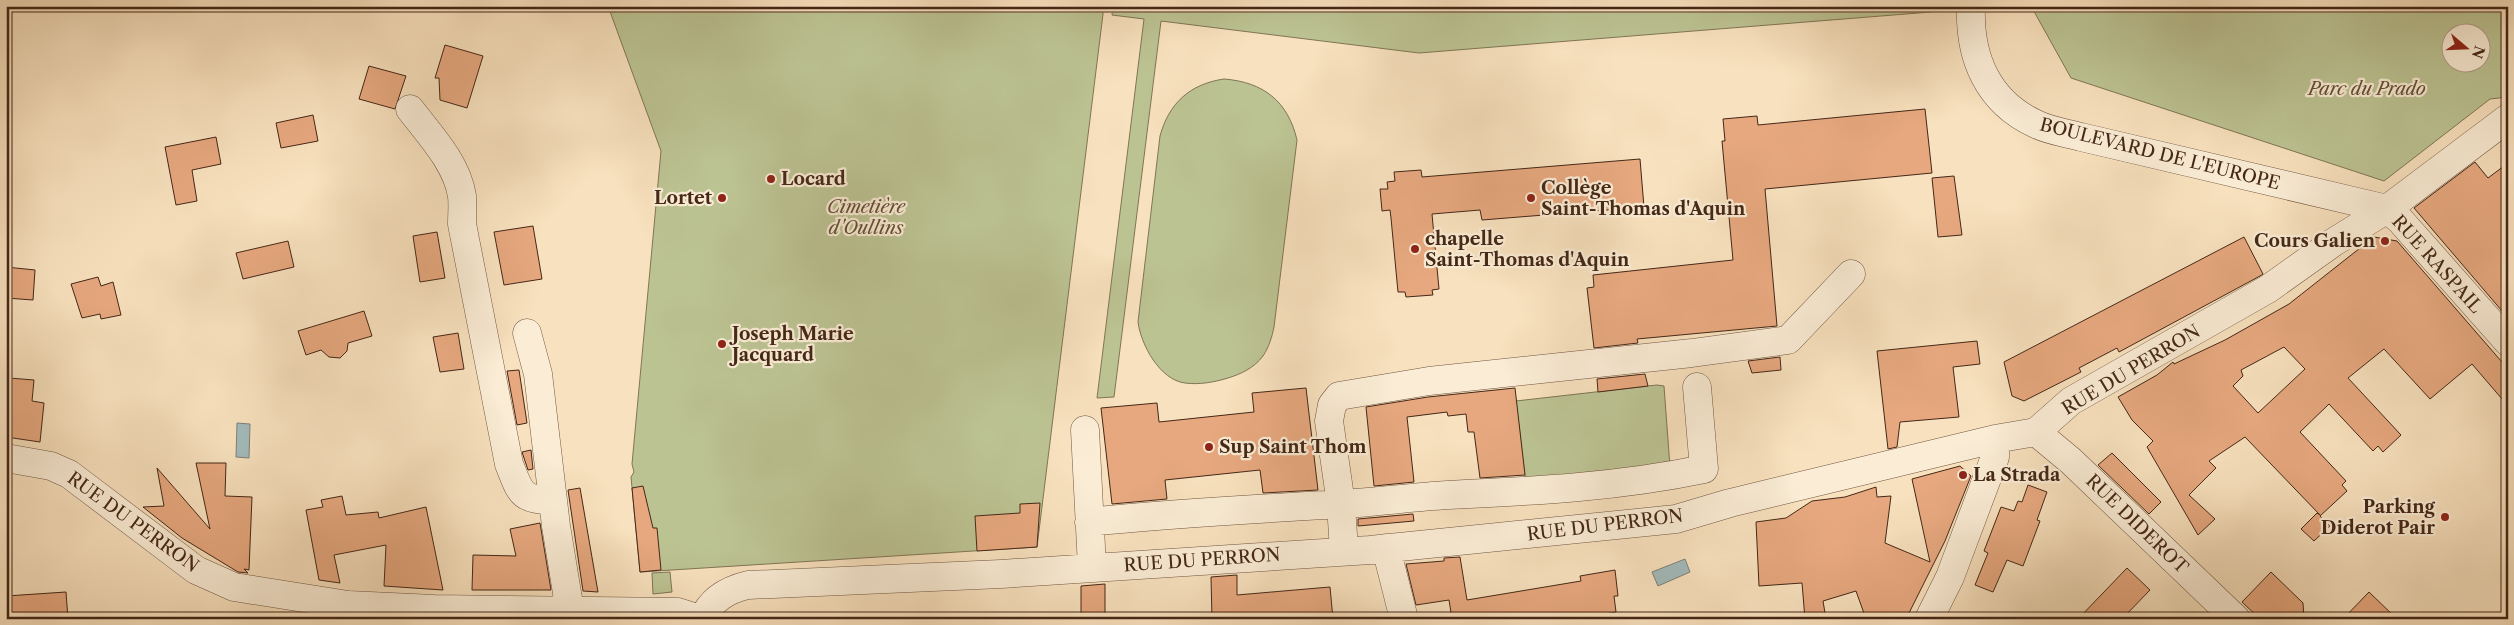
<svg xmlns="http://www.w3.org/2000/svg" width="2514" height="625" font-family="'Libre Caslon Text',serif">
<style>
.green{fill:#bcc393;stroke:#807555;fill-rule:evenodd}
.water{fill:#a3bbbc;stroke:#7d807a}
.building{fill:#e7a87f;stroke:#442717;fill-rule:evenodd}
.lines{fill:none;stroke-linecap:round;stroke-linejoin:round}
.minor-casing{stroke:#715641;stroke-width:29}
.minor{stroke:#faecd5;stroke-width:28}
.poi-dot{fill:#8f2418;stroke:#faecd5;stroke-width:2}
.labels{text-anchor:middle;stroke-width:4.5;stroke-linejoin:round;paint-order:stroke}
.park-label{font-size:18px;font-style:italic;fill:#624e36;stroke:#faecd5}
.street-label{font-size:18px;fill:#442717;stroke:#faecd5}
.poi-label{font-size:18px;font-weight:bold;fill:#442717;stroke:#faecd5;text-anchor:start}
</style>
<rect width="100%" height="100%" fill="#f8e1be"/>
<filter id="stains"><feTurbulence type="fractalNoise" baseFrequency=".004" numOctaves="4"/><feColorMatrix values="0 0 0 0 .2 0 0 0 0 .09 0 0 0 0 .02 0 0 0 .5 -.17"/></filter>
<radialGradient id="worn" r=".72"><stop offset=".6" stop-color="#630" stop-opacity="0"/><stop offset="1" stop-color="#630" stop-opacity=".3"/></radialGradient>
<!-- green -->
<path class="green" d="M608,6H1104L1037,547L640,572L631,477L634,472L632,464L661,151Z
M1113,6H1930L1931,12L1419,53L1161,21L1114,397L1097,398L1144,19L1112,15Z
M2031,6H2508V97L2490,99L2384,181L2071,78ZM2452,32H2482V62H2452Z
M1224,79C1263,82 1288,101 1297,140L1274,327C1272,337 1269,347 1263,356C1254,368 1241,374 1228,378C1215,382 1199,385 1185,383C1160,380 1141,345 1138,322L1160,136C1169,103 1190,84 1224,79Z
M1657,385L1664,386L1670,467L1526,485L1516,401Z
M670,572L672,592L653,594L652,573Z"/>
<!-- water -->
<path class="water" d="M237,423L250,424L249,458L236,457Z
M1685,559L1690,572L1658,586L1652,572Z"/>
<!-- building -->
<path class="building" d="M445,45L483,56L467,108L440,100L439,78H435Z
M369,66L406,76L395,109L359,99Z
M1925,109L1932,173L1765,189L1777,326L1637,339L1638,343L1594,348L1587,288L1594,287L1593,275L1733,260L1722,141H1725L1723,119L1757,116L1758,125Z
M313,115L318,141L281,148L276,123Z
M216,137L221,164L192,170L197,201L176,205L165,147Z
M1640,159L1644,207L1482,220L1480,210L1432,214L1439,289L1432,290L1433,295L1406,297L1405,292H1398L1391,218L1390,210L1382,211L1380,189H1388L1387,182L1395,181L1394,172L1421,170L1422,177Z
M2475,162L2488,178L2508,163V318L2414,208Z
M1954,176L1962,235L1938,237L1932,178Z
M533,226L542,279L504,285L494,232Z
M437,232L445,278L420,282L413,236Z
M2244,237L2263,274L2260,276L2119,352L2117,348L2079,368L2081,372L2024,401L2012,396L2004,362Z
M2374,237L2397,241L2508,369V406L2472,364L2430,399L2384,349L2348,378L2401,435L2383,452L2378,446L2373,451L2329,404L2300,432L2346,481L2342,485L2347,491L2320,516L2330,526L2314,541L2301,529L2317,513L2320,515L2245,437L2209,461L2216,468L2189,495L2215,519L2198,535L2147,447L2153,441L2132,420L2118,397L2157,375L2173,362L2174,364L2225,340L2289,304ZM2284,347L2305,369L2258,413L2233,386L2243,376L2241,370Z
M288,241L294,267L243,279L236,253Z
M6,267L35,270L33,300L6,298Z
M98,277L101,286L113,282L121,315L101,319L100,314L82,318L71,284Z
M364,311L372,336L348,343L347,351L340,358L329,357L321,350L306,355L298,331Z
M458,333L464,369L440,372L433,337Z
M1977,341L1980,364L1953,367L1959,417L1900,422L1897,447L1888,449L1877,351Z
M1780,357L1781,370L1752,373L1748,361Z
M519,370L527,423L517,425L507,371Z
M1645,374L1648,386L1598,392L1597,379Z
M9,378L34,380L32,401L44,403L40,442L6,437Z
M1306,388L1318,490L1263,493L1260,470L1165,480L1167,499L1112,504L1101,408L1157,403L1159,422L1254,412L1252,393Z
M1515,388L1525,475L1480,478L1474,432H1468L1466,414L1448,416L1447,412L1407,417L1414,482L1374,486L1366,407L1428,397Z
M531,450L533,469L528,470L522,452Z
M2112,453L2161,502L2149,514L2098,465Z
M196,463H226L225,496L252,497L249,570L244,569L248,573L238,572L182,538L143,507L164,506L157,468L210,529Z
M1960,466L1971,476L1945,541L1906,619H1866L1856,591L1823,601L1826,619H1805L1802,583L1759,586L1756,522L1786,518L1812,501L1845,497L1876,487L1877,497L1891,496L1885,543L1930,562L1912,479Z
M2028,485L2047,492L2037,520L2040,521L2023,566L2007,560L1993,592L1975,585L1988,553L1984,551L2001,507L2014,511L2018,501L2022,502Z
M643,486L653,528H657L661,570L640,572L632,488Z
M580,488L598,592L583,591L568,490Z
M342,496L346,515L378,512L379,518L426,507L443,590L384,586L386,545L334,555L340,583L319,580L306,510L323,507L321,500Z
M1040,503L1037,547L977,551L975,516L1020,513V504Z
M1413,514L1414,521L1358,526V519Z
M540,523L551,590H472L473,555L516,556L510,529Z
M1460,557L1467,600L1581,581L1580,576L1615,570L1618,596H1614L1616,612L1575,619H1452L1449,600L1416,605L1406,564L1444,561V558Z
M2127,568L2150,590L2122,619H2078Z
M2271,572L2303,603L2304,619H2260L2242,602Z
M1237,575V595L1330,587L1333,619H1212L1211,577Z
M1105,584V619H1081V586Z
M66,592L68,619H6V596Z
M2369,592L2397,619H2343Z"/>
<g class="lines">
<!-- minor casing -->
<g class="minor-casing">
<path id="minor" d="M1971,6C1969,58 1988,102 2036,124C2050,131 2067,133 2081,137L2387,209L2400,220L2508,342
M410,109C429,134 457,163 462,196C463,205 462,215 462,224L509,464C520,491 520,501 553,500
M527,333L538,374L556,526L570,611
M1085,430L1092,567
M2036,432L2071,461L2236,619
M6,458L51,466L69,474L196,570L234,587L348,605L434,609L678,612L700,619
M1089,522C1174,513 1258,509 1343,504C1378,502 1413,497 1448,495C1535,491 1618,487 1704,469L1697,387
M1386,548L1404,619
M1344,551L1341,504L1329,421L1332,405L1339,396L1429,381L1692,353L1788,340L1851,274
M703,619C711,599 727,590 748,585L1001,574L1370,550L1676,519L1730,503L1995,439L2036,432L2071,401L2268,289L2334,242L2387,209L2508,118
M1929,619L1950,577L1995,457V439"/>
</g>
<!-- minor -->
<use href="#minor" class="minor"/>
</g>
<!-- markers -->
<g class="poi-dot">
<circle cx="771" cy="179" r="5"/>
<circle cx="722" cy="198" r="5"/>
<circle cx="1531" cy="198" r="5"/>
<circle cx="2385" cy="241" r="5"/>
<circle cx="1415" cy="249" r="5"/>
<circle cx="722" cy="344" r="5"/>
<circle cx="1209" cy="447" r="5"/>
<circle cx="1963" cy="475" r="5"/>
<circle cx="2445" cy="517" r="5"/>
</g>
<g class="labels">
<!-- park labels -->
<g class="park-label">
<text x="2367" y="95">Parc du Prado</text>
<text x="866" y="213">Cimetière<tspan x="866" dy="21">d'Oullins</tspan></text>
</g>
<!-- street labels -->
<g class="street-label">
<text transform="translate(2160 154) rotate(14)" y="6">BOULEVARD DE L'EUROPE</text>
<text transform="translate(2437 264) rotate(48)" y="6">RUE RASPAIL</text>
<text transform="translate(2131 370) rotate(-31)" y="6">RUE DU PERRON</text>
<text transform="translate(133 522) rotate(36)" y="6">RUE DU PERRON</text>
<text transform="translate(2137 524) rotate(44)" y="6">RUE DIDEROT</text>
<text transform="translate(1605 525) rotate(-7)" y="6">RUE DU PERRON</text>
<text transform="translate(1202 560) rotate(-4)" y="6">RUE DU PERRON</text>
</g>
<!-- poi labels -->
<g class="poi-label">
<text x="781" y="185">Locard</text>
<text x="1541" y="194">Collège<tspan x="1541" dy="21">Saint-Thomas d'Aquin</tspan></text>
<text x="712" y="204" text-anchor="end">Lortet</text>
<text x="1425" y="245">chapelle<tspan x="1425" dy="21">Saint-Thomas d'Aquin</tspan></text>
<text x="2375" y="247" text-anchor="end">Cours Galien</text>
<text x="732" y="340">Joseph Marie<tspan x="732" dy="21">Jacquard</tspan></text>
<text x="1219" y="453">Sup Saint Thom</text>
<text x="1973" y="481">La Strada</text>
<text x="2435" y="513" text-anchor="end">Parking<tspan x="2435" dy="21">Diderot Pair</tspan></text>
</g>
</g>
<!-- margin -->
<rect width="2514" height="625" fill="none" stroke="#f8e1be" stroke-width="25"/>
<rect x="8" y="8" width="2499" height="610" fill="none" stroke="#442717" stroke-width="2.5"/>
<rect x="12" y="12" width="2489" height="600" fill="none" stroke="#442717"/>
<!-- north arrow -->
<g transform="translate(2466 48) rotate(109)"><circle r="24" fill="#faecd5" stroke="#b19d89"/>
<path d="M0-4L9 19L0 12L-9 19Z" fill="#8f2418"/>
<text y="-8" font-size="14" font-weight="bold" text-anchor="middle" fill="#442717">N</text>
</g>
<rect width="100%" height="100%" filter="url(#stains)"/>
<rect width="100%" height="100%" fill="url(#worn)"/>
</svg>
